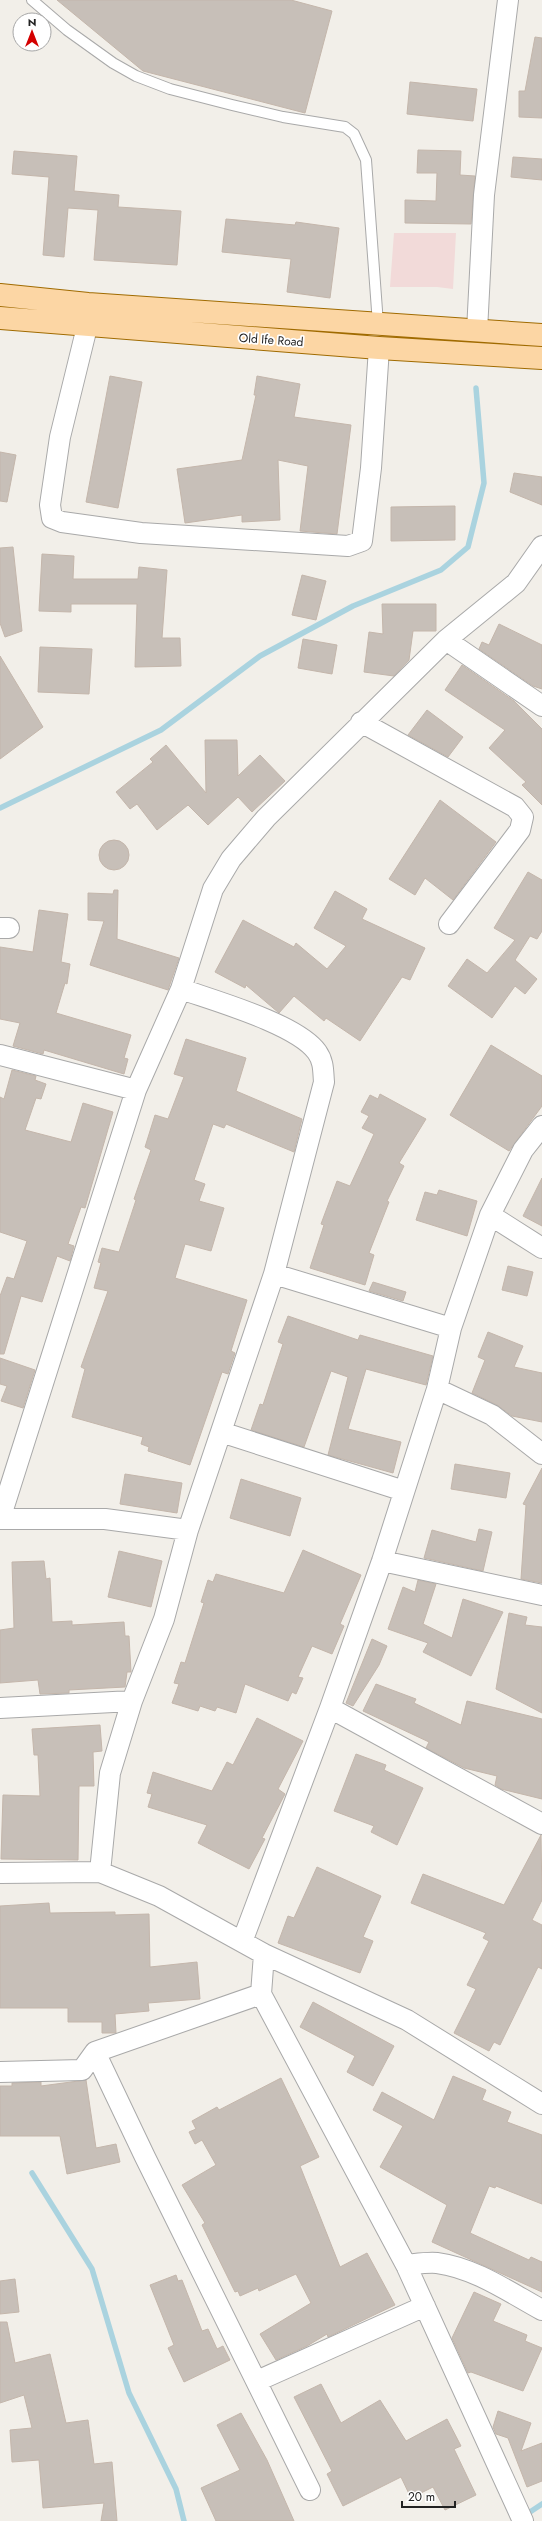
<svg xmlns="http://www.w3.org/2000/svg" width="542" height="2521" font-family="Jost,sans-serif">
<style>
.commercial{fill:#f2dad9}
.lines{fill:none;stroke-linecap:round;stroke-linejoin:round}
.stream{stroke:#aad3df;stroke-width:5.5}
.building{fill:#c7bfb8;stroke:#c4b6ab}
.service-casing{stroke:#a9a9a9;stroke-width:12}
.minor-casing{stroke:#a9a9a9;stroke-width:22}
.primary-casing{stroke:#a06b00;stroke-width:24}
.service{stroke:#fff;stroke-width:10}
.minor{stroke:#fff;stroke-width:20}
.primary{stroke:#fcd6a4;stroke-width:22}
.labels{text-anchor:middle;stroke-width:3.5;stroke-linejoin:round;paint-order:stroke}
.street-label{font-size:12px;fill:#222;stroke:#fff}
</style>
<rect width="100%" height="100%" fill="#f2efe9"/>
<!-- commercial -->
<path class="commercial" d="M394,233H456L453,289L437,287H390Z"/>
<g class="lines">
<!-- stream -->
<path class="stream" d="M0,808L161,730L260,656L353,606L441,570L468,547L484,483L476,388
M32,2173L92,2269L129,2393L176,2489L184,2521
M524,2516L542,2504"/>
</g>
<!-- building -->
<path class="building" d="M57,0H291L332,11L305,113L143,71Z
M535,37L542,38V118L519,117V91H525Z
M410,82L477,89L473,121L407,114Z
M418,150L461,151L460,175L475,176L471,224L405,223V200L436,201L437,173H417Z
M14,151L77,156L74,191L119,195L118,207L181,211L177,265L94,260L98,210L68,208L64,257L43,255L49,177L12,174Z
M513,157L542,159V180L511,177Z
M226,219L295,225L296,222L339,228L330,298L287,292L291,259L222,252Z
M110,376L142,382L118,508L86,502Z
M257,376L300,384L294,417L351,425L337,534L300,531L308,466L278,460L280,520L242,522V515L185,523L177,469L242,460L256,395H254Z
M0,452L16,455L7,502L0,501Z
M514,473L542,477V505L510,492Z
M455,506V540L391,541V507Z
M13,547L22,631L5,637L0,623V548Z
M42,554L74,556L73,579H138L139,567L167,570L162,638H180L181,666L135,667L137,604H71V612L39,611Z
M302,575L326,581L316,620L292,615Z
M382,604H436V631H413L409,660L394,676L364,672L369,632L383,634Z
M499,624L542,645V689L533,686L479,649L482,642L489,645Z
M303,639L337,645L332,674L298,668Z
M40,647L92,649L89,694L38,692Z
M0,656L43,727L0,759Z
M462,665L514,701L542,729V805L522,785L526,782L489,748L505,730L445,690Z
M427,710L463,737L448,757L408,735Z
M205,740H237L238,776L260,755L285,781L252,812L238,797L208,825L188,805L157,830L137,804L130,809L116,792L153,762L150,759L166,745L206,793Z
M440,800L496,842L453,900L425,878L415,895L389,879Z
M99 855a15 15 0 1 1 30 0a15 15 0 1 1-30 0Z
M528,872L542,880V931L537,939L530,936L515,960L537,979L525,994L515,986L492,1018L448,986L467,959L487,973L515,940L494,928Z
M114,890H118L117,939L179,958L168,990L90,965L104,921L88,920V893L113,894Z
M335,891L367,909L362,919L425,948L410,980L402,977L360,1041L326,1018L324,1021L294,996L279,1013L246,985L245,988L215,972L243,920L294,947L296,943L327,969L346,946L314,928Z
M39,910L68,914L61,962L70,964L67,984L65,983L56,1013L131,1035L124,1058L128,1059L124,1074L44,1050L43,1054L13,1046L20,1023L0,1019V947L33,952Z
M186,1039L246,1058L236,1091L302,1119L294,1152L226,1124L224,1128L213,1124L194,1180L205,1184L199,1201L224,1208L211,1251L185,1244L175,1278L247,1300L231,1351L235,1353L228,1374L222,1372L190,1465L148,1451L149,1447L141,1444L143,1437L72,1417L85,1369L81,1367L108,1291L94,1288L101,1263L98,1262L102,1248L119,1252L136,1200L134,1199L151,1150L145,1147L155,1115L168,1119L184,1077L174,1074Z
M491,1045L542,1076V1106L509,1151L450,1115Z
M12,1070L36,1076L35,1080L46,1084L41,1099L36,1098L25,1130L71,1142L83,1103L113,1112L85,1208L81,1207L68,1244L74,1246L70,1261L57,1256L42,1302L21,1296L4,1354H0V1296L7,1277L14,1279L27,1241L0,1232V1097L4,1099Z
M380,1094L426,1119L399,1163L404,1166L387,1201L389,1202L369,1253L374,1255L365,1285L310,1268L324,1225L321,1224L337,1181L350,1186L374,1134L362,1128L369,1116L361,1112L370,1095L378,1099Z
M542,1178V1226L523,1216Z
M439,1190L477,1201L467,1236L416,1220L425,1192L437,1195Z
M508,1266L533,1272L527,1296L502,1290Z
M373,1282L406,1292L403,1301L369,1291Z
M288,1316L358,1340L360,1335L433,1356L426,1385L366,1369L348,1429L401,1442L393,1473L328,1455L348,1377L331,1371L304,1447L251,1430L260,1404L263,1405L283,1344L278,1342Z
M488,1332L523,1346L514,1367L542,1373V1422L512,1416L497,1405L472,1393L485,1360L478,1357Z
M0,1358L35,1370L23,1408L1,1401L7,1386L0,1384Z
M455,1464L510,1473L506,1498L451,1489Z
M542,1468V1583L521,1579L526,1505L523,1504Z
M125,1474L182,1483L177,1513L120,1504Z
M241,1479L301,1498L290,1536L230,1518Z
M479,1529L492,1532L483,1571L424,1558L432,1530L476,1542Z
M303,1550L361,1575L340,1624L344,1626L332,1654L312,1646L298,1677L303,1678L296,1694L292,1692L288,1701L245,1684L236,1713L217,1707L215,1711L200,1706L198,1711L172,1703L179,1684L174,1683L181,1662L185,1663L204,1603L201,1602L208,1580L213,1582L216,1574L284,1593Z
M119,1551L162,1561L151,1607L108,1597Z
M44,1561L46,1579L50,1578L52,1622L72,1621V1625L124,1622L125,1636H129L131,1672H127L125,1687L69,1690V1693L40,1694L38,1680L0,1683V1630L14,1628L12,1562Z
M418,1580L436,1584L423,1624L452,1638L463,1599L503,1612L471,1676L423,1652L428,1643L388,1629L403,1587L415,1592Z
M509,1613L527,1617L525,1625L542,1627V1713L496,1689Z
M372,1639L387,1646L379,1665L353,1706L346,1703Z
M376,1684L416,1699L414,1703L461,1725L467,1701L542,1719V1799L501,1789L495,1785L497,1776L464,1768L426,1748L429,1742L363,1711Z
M257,1718L303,1741L278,1789L285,1794L262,1838L265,1839L249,1869L198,1843L207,1825L148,1807L152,1794L147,1793L153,1772L212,1791L227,1762L233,1765Z
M100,1725L102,1751L93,1752L94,1786H79L78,1860L1,1859L3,1795L40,1796L38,1755H34L32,1729Z
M356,1754L386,1765L384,1770L423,1788L397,1845L371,1832L374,1826L334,1811Z
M541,1835L542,1900L532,1920L542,1925V1969L538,1967L500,2045L494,2042L489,2051L454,2033L476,1989L467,1985L489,1941L483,1938L486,1933L411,1903L423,1874L504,1905Z
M317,1867L381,1896L363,1937L373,1941L360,1973L278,1943L288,1916L294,1918Z
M49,1903L50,1913L115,1912V1915L149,1914L150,1967L197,1962L200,1999L148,2003L149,2011L115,2014L116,2033H102V2022H68V2008H0V1906Z
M313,2002L394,2046L373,2086L347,2072L355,2056L300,2027Z
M453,2076L486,2090L482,2100L511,2112L507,2122L542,2135V2204L496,2186L495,2188L489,2186L470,2233L529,2260L531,2257L542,2262V2292L432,2242L447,2205L380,2167L403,2126L373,2110L382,2092L434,2120Z
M281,2078L319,2157L300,2166L340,2267L367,2253L395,2305L328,2337L327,2334L307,2346L276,2360L260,2334L311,2303L296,2274L259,2291L258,2288L240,2296L238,2291L235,2292L202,2225L205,2223L182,2185L216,2165L202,2140L195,2144L189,2132L196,2129L192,2121L217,2107L219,2110Z
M86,2080L96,2148L116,2144L120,2162L67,2174L60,2136H0V2086H12V2083L41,2082V2086Z
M176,2275L178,2281L182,2280L202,2331L208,2329L217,2349L223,2346L230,2360L184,2382L168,2348L174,2345L150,2285Z
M15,2279L19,2312L0,2314V2281Z
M474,2292L501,2304L493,2321L527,2335L525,2341L542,2348L523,2391L471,2372L468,2373L452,2338Z
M0,2322H7L15,2363L50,2354L66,2423L88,2420L94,2464L112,2462L117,2521H101L104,2503L43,2508L39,2460L12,2462L10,2430L32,2428L24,2395L0,2403Z
M321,2384L341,2423L380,2400L406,2441L447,2419L461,2446L454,2449L476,2495L445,2510L433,2487L411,2498L401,2477L343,2506L327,2474L332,2471L294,2397Z
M498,2411L531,2423L521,2451L542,2443V2481L527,2487L508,2438L496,2434L493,2427Z
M241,2413L267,2460L294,2521H216L201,2488L240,2470L217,2425Z"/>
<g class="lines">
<!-- service casing -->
<g class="service-casing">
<path id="service" d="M32,0L67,30L113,63L136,76L170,89L232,105L283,117L345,127L354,134L366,160L378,324"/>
</g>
<!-- minor casing -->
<g class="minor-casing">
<path id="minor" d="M87,327L60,437L50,505L52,518L62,522L141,533L348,546L362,541L371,468L379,348
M477,331L484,195L508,0
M446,640L542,706
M361,722L515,807L523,817L520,830L449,924
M0,928H9
M0,1055L136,1090
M490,1215L542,1248
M274,1274L451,1328
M437,1389L492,1415L542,1454
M221,1432L404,1491
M0,1519L136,1090L181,989L213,889L231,859L266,818L446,640L516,583L542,546
M0,1519H105L188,1530
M382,1561L542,1595
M0,1708L132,1701
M330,1708L542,1824
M100,1872L110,1773L132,1701L164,1619L188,1530L274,1274L324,1082C323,1071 324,1062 317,1052C297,1024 215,1001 181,989
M0,1873L100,1872L159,1896L264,1954L407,2020L542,2104
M242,1942L330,1708L382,1561L437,1389L451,1328L490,1215L523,1150L542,1126
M264,1954L261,1994L406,2265L523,2521
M95,2052L145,2157L310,2490
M0,2072L82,2070L95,2052L261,1994
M406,2265C416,2264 428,2262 437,2263C475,2268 509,2292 542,2310
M257,2381L425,2306"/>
</g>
<!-- primary casing -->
<g class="primary-casing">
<path id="primary" d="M0,295L88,304L542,335
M0,318L379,348L542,358"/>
</g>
<!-- service -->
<use href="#service" class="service"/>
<!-- minor -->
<use href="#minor" class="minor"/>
<!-- primary -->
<use href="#primary" class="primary"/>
</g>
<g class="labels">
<!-- street labels -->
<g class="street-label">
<text transform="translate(271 340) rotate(4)" y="4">Old Ife Road</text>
</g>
</g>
<!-- north arrow -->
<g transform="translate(32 32)"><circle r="19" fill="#ffffff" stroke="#a7a7a7"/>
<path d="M0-3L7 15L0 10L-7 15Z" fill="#d40000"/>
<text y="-6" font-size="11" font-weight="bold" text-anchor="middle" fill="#222222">N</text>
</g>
<!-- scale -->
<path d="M402 2501v6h53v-6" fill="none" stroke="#222222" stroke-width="2"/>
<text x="408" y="2501" font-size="12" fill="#222222" stroke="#ffffff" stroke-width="3" paint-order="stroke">20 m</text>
</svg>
